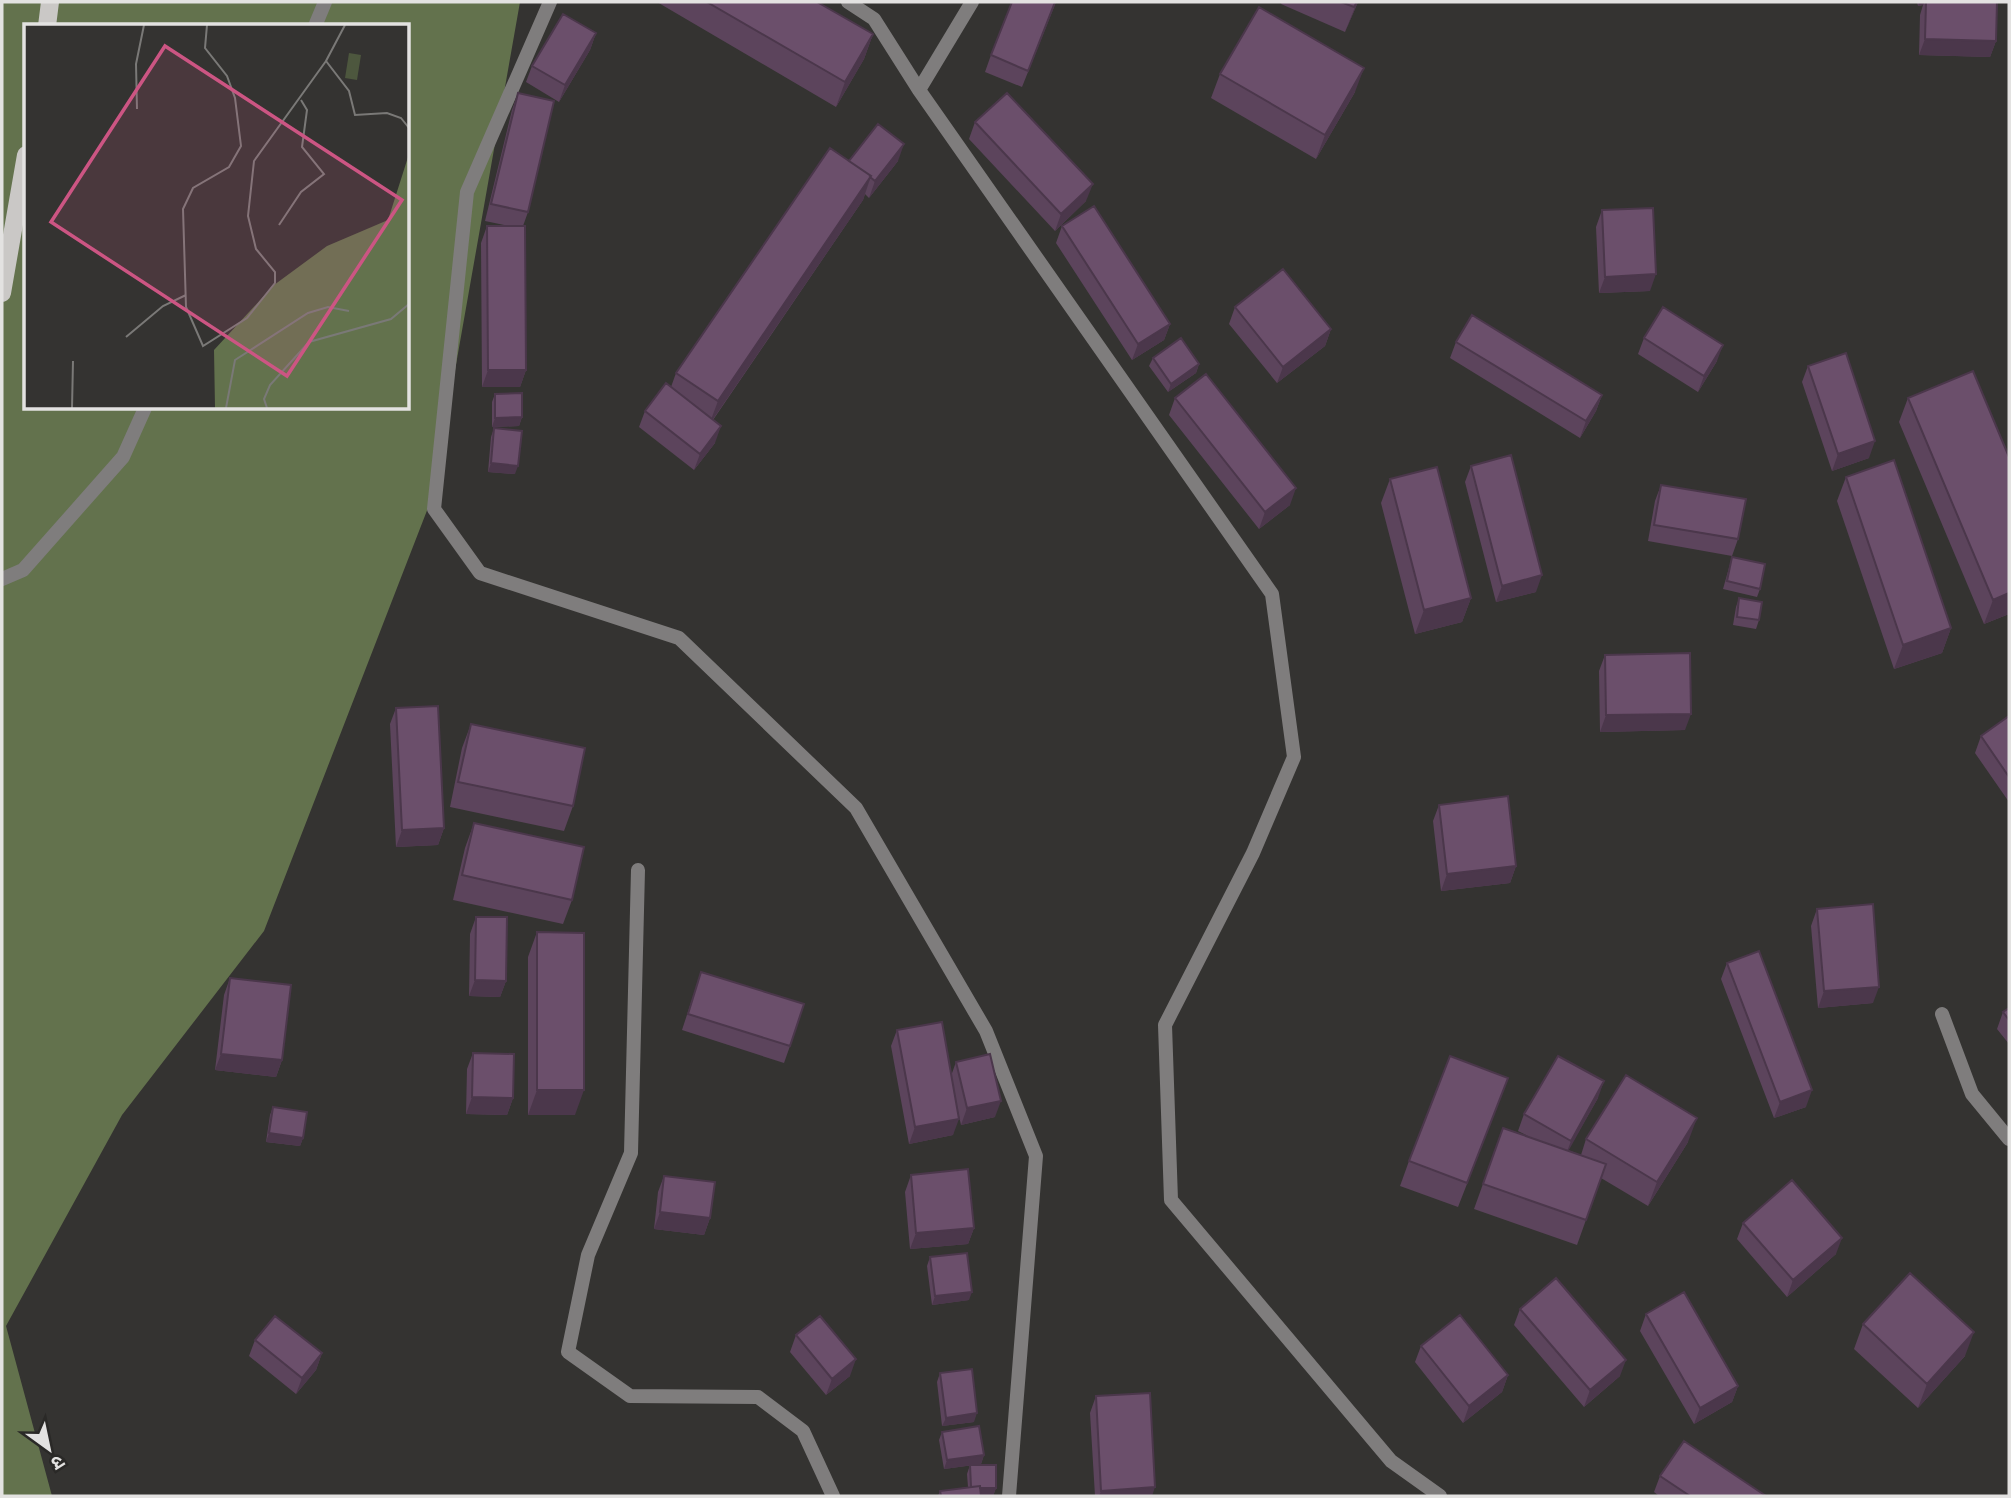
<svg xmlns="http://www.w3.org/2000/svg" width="2011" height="1498" font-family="'IBM Plex Sans','Noto Sans Devanagari',sans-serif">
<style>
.forest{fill:#63724d;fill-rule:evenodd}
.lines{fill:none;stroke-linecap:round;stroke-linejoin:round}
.minor{stroke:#7f7d7d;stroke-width:14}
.primary{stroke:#cac8c6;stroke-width:18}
.wall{fill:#5c445c}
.shaded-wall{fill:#4b374b}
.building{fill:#6b4f6b;stroke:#4b374b;stroke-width:2}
.inset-road{fill:none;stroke:#7a7977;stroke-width:2}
.view{fill:#cc5583;fill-opacity:0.15;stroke:#cc5583;stroke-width:3.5}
.inset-edge{fill:none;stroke:#e3e2e1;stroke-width:3.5}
</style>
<rect width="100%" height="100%" fill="#343331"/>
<!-- forest -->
<path class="forest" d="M2,2H520L433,495L264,931L122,1115L6,1326L52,1496H2ZM26,26H408V408H26Z"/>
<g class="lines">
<!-- minor -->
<path class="minor" d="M550,2L467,192L434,509L480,573L679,638L856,808L986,1031L1036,1156L1009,1496
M848,2L874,19L919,90L1272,594L1294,757L1253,853L1165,1025L1171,1200L1391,1461L1440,1496
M315,26L325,2
M919,90L972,2
M2,579L23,570L123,457L145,408
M638,870L631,1153L588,1255L568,1352L630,1396L758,1397L803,1431L833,1496
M1942,1014L1972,1094L2009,1139"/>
<!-- primary -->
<path class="primary" d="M47,26L50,2
M2,293L26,155"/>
</g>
<!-- wall -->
<path class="wall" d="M657,2H817L873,34L864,59L836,107Z
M1056,2L1022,87L985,72L991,55Z
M1282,2H1358L1345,32L1281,4Z
M1917,2H1997L1996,41L1990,57L1919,55L1920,15L1923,5L1918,6Z
M596,33L590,50L559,102L526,82L532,66Z
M1220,74L1355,92L1316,159L1211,98Z
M518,93L528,212L523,226L526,370L520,387H482L481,243L487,226H509L485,221L512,110Z
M975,122L1086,201L1055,231L969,139Z
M849,161H898L869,198L865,194L863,200L713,420L715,443L694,470L639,427L645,411L671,387L676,373Z
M1602,210L1650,291L1599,293L1596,227Z
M1062,226L1170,324L1164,340L1132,360L1056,243Z
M1235,307L1331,329L1325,346L1277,383L1229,324Z
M1644,338L1717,361L1698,392L1638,354Z
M1456,342L1602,395L1596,411L1580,438L1450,358Z
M1153,358L1199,364L1196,373L1168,392L1149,366Z
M1808,366L1869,458L1832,471L1802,382Z
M495,394L522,417L519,426L492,427V402Z
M1175,398L1290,505L1259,529L1169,415Z
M1908,398L2009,614L1984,624L1899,422Z
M494,428L515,474L488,472L491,437Z
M1471,466L1536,592L1496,602L1465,482Z
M1846,477L1951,628L1942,653L1894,669L1837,501Z
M1390,479L1471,598L1462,622L1415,634L1381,503Z
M1661,485L1738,539L1732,556L1648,541L1655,501Z
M1732,557L1760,589L1757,597L1723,589Z
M1739,598L1759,620L1756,629L1733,625L1736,607Z
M1605,655L1685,730L1600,732L1599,671Z
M396,708L444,828L438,845L396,847L390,724Z
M2009,716V802L1975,753L1981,736Z
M471,724L573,806L564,831L450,807L462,748Z
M1439,805L1516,866L1510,883L1441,891L1433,821Z
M474,823L572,900L563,924L453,900L465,848Z
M1817,909L1873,1003L1818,1008L1811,926Z
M476,917L506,981L500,997L469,996L470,934Z
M537,932L575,1115H528V957Z
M1727,963L1806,1107L1774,1118L1721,979Z
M701,972L790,1046L784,1063L682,1030Z
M230,978L282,1060L276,1077L215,1070L224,995Z
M2009,1008V1044L1997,1029L2003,1012Z
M897,1030L951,1076L956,1062L995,1117L961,1125L957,1107L953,1135L909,1144L891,1046Z
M473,1053L513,1098L507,1115L466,1114L467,1069Z
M1598,1098L1568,1150L1581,1155L1586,1139L1688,1142L1648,1206L1601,1178L1577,1245L1474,1209L1503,1128L1528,1136L1518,1131L1524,1114Z
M1499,1102L1458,1207L1400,1186L1409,1161Z
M273,1107L303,1138L300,1146L266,1142L270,1115Z
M911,1175L974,1228L968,1244L910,1249L905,1192Z
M664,1176L710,1218L704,1235L654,1229L658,1192Z
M1743,1223L1836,1254L1787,1297L1737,1239Z
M930,1257L969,1300L932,1305L927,1266Z
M1520,1309L1620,1376L1584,1407L1514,1325Z
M1646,1314L1738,1386L1732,1402L1694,1424L1640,1331Z
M1863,1324L1965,1356L1918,1408L1854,1349Z
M796,1335L850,1376L826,1395L790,1352Z
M255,1340L322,1353L316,1370L296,1394L249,1356Z
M1421,1346L1508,1375L1502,1392L1463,1423L1415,1362Z
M940,1373L974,1422L942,1426L937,1382Z
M1096,1396L1152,1496H1095L1090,1413Z
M942,1432L984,1455L981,1464L944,1469L939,1440Z
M970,1465L996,1488L993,1496H938L940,1491L968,1487L967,1474Z
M1660,1476L1766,1496H1659L1654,1492Z"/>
<!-- shaded-wall -->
<path class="shaded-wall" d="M1357,2H1358L1345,32Z
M1919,2H1925L1923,5L1918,6Z
M596,33L590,50L559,102L565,85Z
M873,34L864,59L836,107L845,82Z
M1925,39L1996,41L1990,57L1919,55Z
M1364,68L1355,92L1316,159L1325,135Z
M904,144L898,161L869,198L875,181Z
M871,176L863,200L709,425L718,401Z
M1093,184L1086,201L1055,231L1061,214Z
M1656,274L1650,291L1599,293L1605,277Z
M1170,324L1164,340L1132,360L1138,344Z
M1331,329L1325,346L1277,383L1283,367Z
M1723,345L1717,361L1698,392L1704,376Z
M1199,364L1196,373L1168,392L1171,384Z
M488,370H526L520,387H482Z
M1602,395L1596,411L1580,438L1586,421Z
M522,417L519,426L492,427L495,418Z
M721,426L715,443L694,470L700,454Z
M1875,441L1869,458L1832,471L1838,454Z
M491,463L518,466L515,474L488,472Z
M1296,488L1290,505L1259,529L1265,512Z
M1542,575L1536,592L1496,602L1502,586Z
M2009,593V614L1984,624L1993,600Z
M1471,598L1462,622L1415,634L1424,610Z
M1951,628L1942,653L1894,669L1903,645Z
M1691,714L1685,730L1600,732L1606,715Z
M444,828L438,845L396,847L402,830Z
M1516,866L1510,883L1441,891L1447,874Z
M475,980L506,981L500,997L469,996Z
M1879,987L1873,1003L1818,1008L1824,991Z
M221,1054L282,1060L276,1077L215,1070Z
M1604,1081L1598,1098L1565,1157L1571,1141Z
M537,1090H584L575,1115H528Z
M1812,1090L1806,1107L1774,1118L1780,1102Z
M472,1097L513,1098L507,1115L466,1114Z
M1001,1101L995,1117L961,1125L967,1108Z
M1697,1118L1688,1142L1648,1206L1657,1182Z
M959,1119L953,1135L909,1144L915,1127Z
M269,1133L303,1138L300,1146L266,1142Z
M660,1212L710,1218L704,1235L654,1229Z
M974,1228L968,1244L910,1249L916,1233Z
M1842,1238L1836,1254L1787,1297L1793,1280Z
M972,1292L969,1300L932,1305L935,1296Z
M1974,1332L1965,1356L1918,1408L1927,1384Z
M322,1353L316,1370L296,1394L302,1378Z
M856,1359L850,1376L826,1395L832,1379Z
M1626,1360L1620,1376L1584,1407L1590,1390Z
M1508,1375L1502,1392L1463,1423L1469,1406Z
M1738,1386L1732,1402L1694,1424L1700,1408Z
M977,1413L974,1422L942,1426L946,1418Z
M984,1455L981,1464L944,1469L947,1460Z
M1155,1487L1152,1496H1099L1101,1491Z
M971,1488H996L993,1496H968Z"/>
<!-- building -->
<path class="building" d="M707,2H817L873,34L845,82Z
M1012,2H1055L1028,71L991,55Z
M1341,2H1357L1354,7Z
M1926,2H1997L1996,41L1925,39Z
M1259,7L1364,68L1325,135L1220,74Z
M563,14L596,33L565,85L532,66Z
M518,93L554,101L528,212L491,204Z
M1007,93L1093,184L1061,214L975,122Z
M878,124L904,144L875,181L870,177L871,176L849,161Z
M830,148L871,176L718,401L676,373Z
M1094,206L1170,324L1138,344L1062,226Z
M1653,208L1656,274L1605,277L1602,210Z
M487,226H525L526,370H488Z
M1283,269L1331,329L1283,367L1235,307Z
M1663,307L1723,345L1704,376L1644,338Z
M1472,315L1602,395L1586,421L1456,342Z
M1181,338L1199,364L1171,384L1153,358Z
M1846,353L1875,441L1838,454L1808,366Z
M1973,371L2009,457V593L1993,600L1908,398Z
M1206,374L1296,488L1265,512L1175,398Z
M666,383L721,426L700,454L645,411Z
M522,393V417L495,418V394Z
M494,428L522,431L518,466L491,463Z
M1511,455L1542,575L1502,586L1471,466Z
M1894,460L1951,628L1903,645L1846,477Z
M1437,467L1471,598L1424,610L1390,479Z
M1661,485L1746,499L1738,539L1654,525Z
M1732,557L1765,564L1760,589L1727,581Z
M1739,598L1762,602L1759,620L1737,617Z
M1690,653L1691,714L1606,715L1605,655Z
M438,706L444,828L402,830L396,708Z
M2009,716V777L1981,736Z
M471,724L585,748L573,806L458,782Z
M1508,796L1516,866L1447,874L1439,805Z
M474,823L584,847L572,900L462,875Z
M1873,904L1879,987L1824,991L1817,909Z
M476,917H507L506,981L475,980Z
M537,932L584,933V1090H537Z
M1759,951L1812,1090L1780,1102L1727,963Z
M701,972L804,1004L790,1046L688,1014Z
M230,978L291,985L282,1060L221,1054Z
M2009,1008V1020L2003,1012Z
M942,1022L959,1119L915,1127L897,1030Z
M473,1053L514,1054L513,1098L472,1097Z
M990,1054L1001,1101L967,1108L956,1062Z
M1450,1056L1508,1078L1467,1183L1409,1161Z
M1558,1056L1604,1081L1571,1141L1524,1114Z
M1626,1075L1697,1118L1657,1182L1586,1139Z
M273,1107L307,1112L303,1138L269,1133Z
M1503,1128L1606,1164L1586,1220L1483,1184Z
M968,1169L974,1228L916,1233L911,1175Z
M664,1176L715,1182L710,1218L660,1212Z
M1792,1180L1842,1238L1793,1280L1743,1223Z
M967,1253L972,1292L935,1296L930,1257Z
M1910,1273L1974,1332L1927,1384L1863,1324Z
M1556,1278L1626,1360L1590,1390L1520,1309Z
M1684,1292L1738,1386L1700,1408L1646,1314Z
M1460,1315L1508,1375L1469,1406L1421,1346Z
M275,1316L322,1353L302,1378L255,1340Z
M820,1316L856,1359L832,1379L796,1335Z
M972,1369L977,1413L946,1418L940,1373Z
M1150,1393L1155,1487L1101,1491L1096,1396Z
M979,1426L984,1455L947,1460L942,1432Z
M1684,1441L1766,1496H1690L1660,1476Z
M970,1465H996V1488H980V1486L971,1487Z
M980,1486L981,1496H941L940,1491Z"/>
<!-- overview -->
<g transform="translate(24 24)">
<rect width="385" height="385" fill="#343331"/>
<path d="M325,29L337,31L333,56L321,54Z" fill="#4d573e"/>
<path d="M385,130V384H191L190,326L250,261L303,222L364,196Z" fill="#63724d"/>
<path class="inset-road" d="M183,1L181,24L203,52L211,74L217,122L205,143L169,164L159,185L162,283L179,322L223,294L251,259V248L232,225L224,192L230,137L302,37M321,1L302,37L325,67L331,91L363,89L377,94L385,104M113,85L112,40L120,1M255,201L277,168L300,150L278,123L283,86L277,76M102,313L139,282L162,271M48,384L49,337M202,384L211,336L284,289L304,283L325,287M243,384L240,375L246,361L285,318L367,295L385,280"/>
<path class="view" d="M141,22L378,176L263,352L27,198Z"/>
<rect width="385" height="385" class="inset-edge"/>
</g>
<!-- border -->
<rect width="2011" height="1498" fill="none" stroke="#e3e2e1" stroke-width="7"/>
<!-- north arrow -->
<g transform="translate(49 1449) rotate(147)" stroke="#2a2927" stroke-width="5" paint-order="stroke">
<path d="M0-5L12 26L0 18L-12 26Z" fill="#e3e2e1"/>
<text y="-10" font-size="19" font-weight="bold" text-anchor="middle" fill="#e3e2e1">उ</text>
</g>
</svg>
